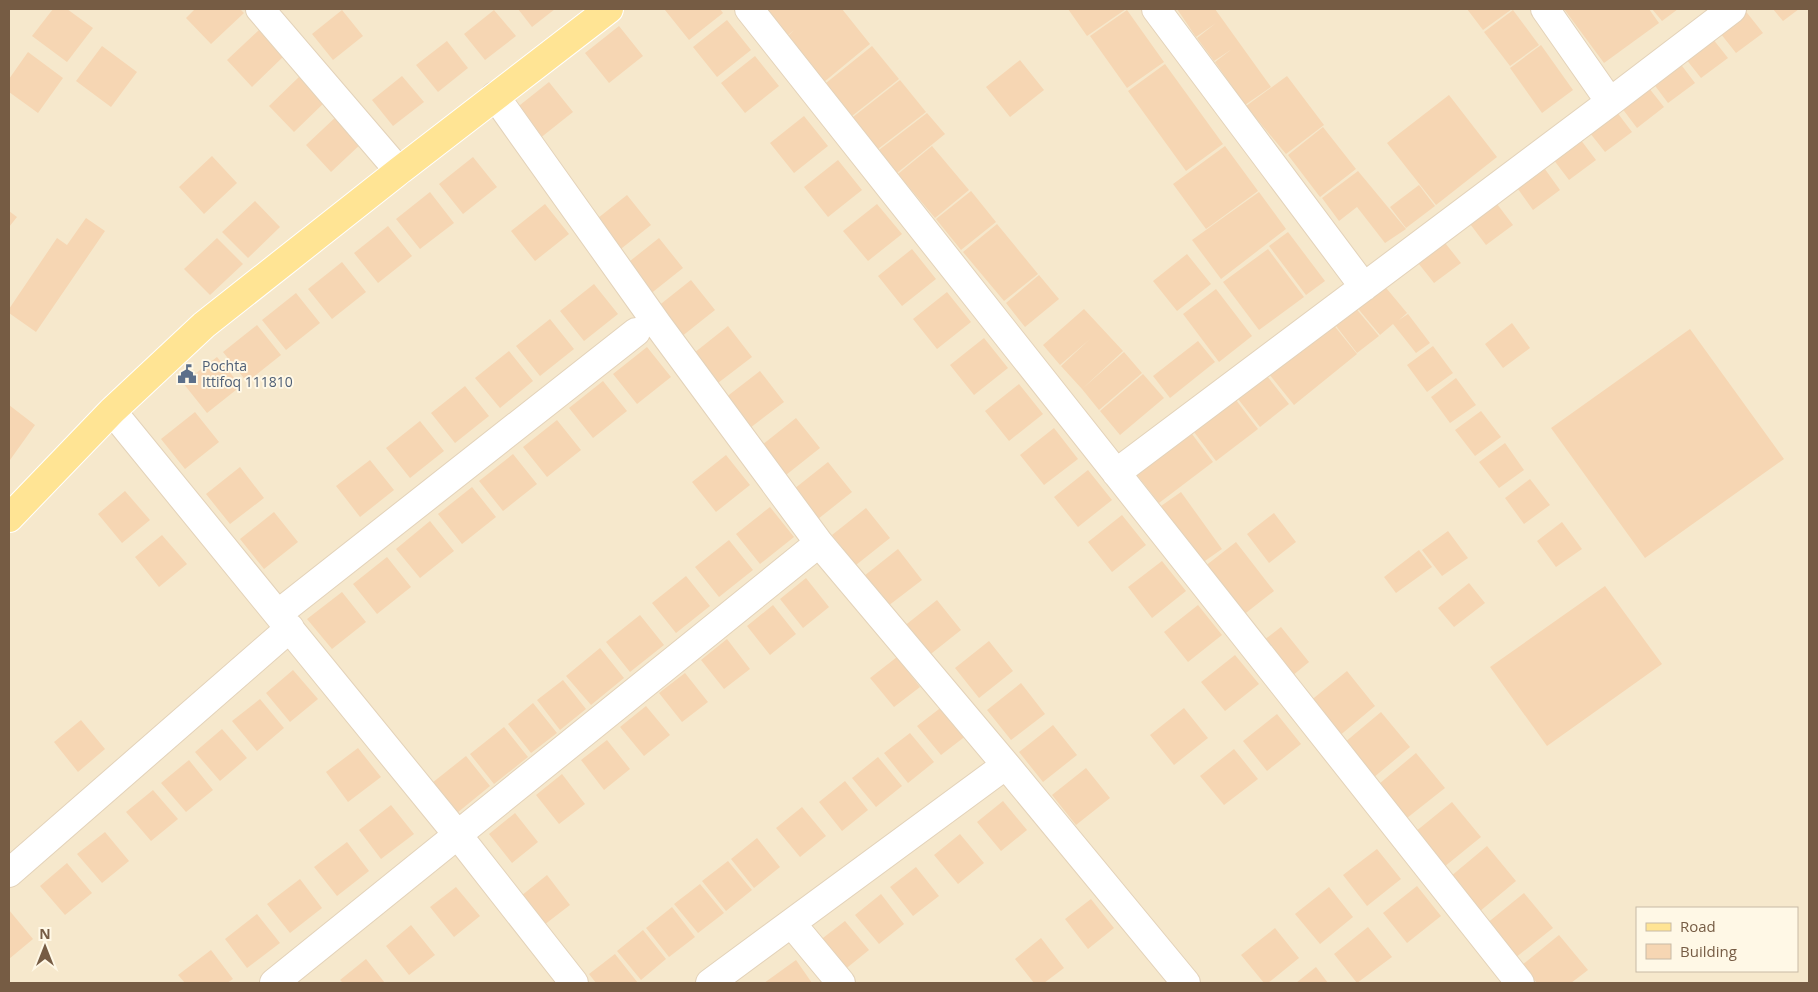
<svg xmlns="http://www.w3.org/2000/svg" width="1818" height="992" font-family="'Open Sans',sans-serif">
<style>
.residential{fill:#f6e8cc;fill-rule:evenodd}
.building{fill:#f6d6b3}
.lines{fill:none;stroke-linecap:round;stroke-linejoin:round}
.minor-casing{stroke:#e3d2b9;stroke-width:30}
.major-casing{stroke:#fff;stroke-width:30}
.minor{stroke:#fff;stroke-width:28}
.major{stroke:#ffe494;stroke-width:28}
.labels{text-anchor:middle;stroke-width:4;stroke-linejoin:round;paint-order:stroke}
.service-label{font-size:14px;fill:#4e5e75;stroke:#fff8e6;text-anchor:start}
</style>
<rect width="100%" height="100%" fill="#fef5de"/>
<!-- residential -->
<path class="residential" d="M9,9H1809V983H9ZM1637,908H1797V971H1637Z"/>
<!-- building -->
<path class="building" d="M53,9H67L93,28L67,62L32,36Z
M195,9H240L244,13L211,44L186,18Z
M518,9H555L532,27Z
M667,9H720L723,13L689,40L665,10Z
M765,9H842L870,44L824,82L787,37L794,30L787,36Z
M1068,9H1126L1087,36Z
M1177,9H1215L1271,87L1245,105L1215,62L1232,49L1214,61L1197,38L1216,23L1196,37Z
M1467,9H1512L1483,30Z
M1564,9H1649L1659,23L1604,63Z
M1652,9H1678L1662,21Z
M1744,9L1763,33L1736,53L1717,29Z
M1773,9H1799L1783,21Z
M342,10L363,36L333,60L312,34Z
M494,10L516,36L485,60L464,34Z
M1127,10L1164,62L1127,88L1090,36Z
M1513,10L1539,45L1510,66L1484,32Z
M727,20L751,50L717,77L693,47Z
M619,26L643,56L609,83L585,53Z
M260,29L285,55L252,87L227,60Z
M1709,34L1728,58L1701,78L1682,54Z
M447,41L468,68L438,92L416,65Z
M1541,45L1573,90L1542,113L1510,68Z
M102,46L137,72L111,107L76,81Z
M872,46L899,79L852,116L826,83Z
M28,52L63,78L38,113L9,92V79Z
M755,56L779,86L745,113L721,83Z
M1676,58L1695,83L1668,103L1650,79Z
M1020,60L1044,90L1010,117L986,87Z
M1165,64L1223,144L1186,171L1128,91Z
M301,75L326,101L294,132L269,106Z
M402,76L424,102L393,126L372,100Z
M1287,76L1324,125L1286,154L1246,106Z
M900,80L926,112L878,149L853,117Z
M549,82L573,112L539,139L515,109Z
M1645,83L1664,107L1637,128L1618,103Z
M1449,95L1497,157L1436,205L1387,143Z
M1613,107L1632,132L1605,152L1586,128Z
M927,113L945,134L897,173L879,150Z
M339,114L364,141L331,172L306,145Z
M804,116L828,146L794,173L770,143Z
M1323,127L1356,169L1320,197L1288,155Z
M1577,135L1596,160L1569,180L1550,155Z
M932,146L969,190L935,218L898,174Z
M1225,146L1258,191L1206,229L1173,184Z
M212,156L237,183L204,214L179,187Z
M473,157L497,187L463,214L439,184Z
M838,160L862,190L828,217L804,187Z
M1542,165L1560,190L1533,210L1515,185Z
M1358,171L1406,229L1385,243L1357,207L1339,221L1322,198Z
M1419,185L1435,206L1406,228L1390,207Z
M971,191L996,222L961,250L936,219Z
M430,192L454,223L420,249L396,219Z
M1259,192L1286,229L1221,279L1192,240Z
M627,195L651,225L617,252L593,222Z
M1494,200L1513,225L1486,245L1467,220Z
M255,201L280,227L248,258L222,232Z
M545,204L569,234L535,261L511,231Z
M877,204L902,234L868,261L843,231Z
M9,211L17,217L9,227Z
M86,218L105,231L36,332L9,313V309L57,238L67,245Z
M997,224L1038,274L1004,301L963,252Z
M388,226L412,256L378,283L354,253Z
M1288,232L1325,281L1306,295L1269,246Z
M217,238L243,264L210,295L184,269Z
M659,238L683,268L649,295L625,265Z
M1442,239L1461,263L1434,283L1415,259Z
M912,249L936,279L902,306L878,276Z
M1268,249L1304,297L1259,330L1223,282Z
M1187,254L1211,284L1177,311L1153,281Z
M342,262L366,292L332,319L308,289Z
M1039,275L1059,299L1025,327L1006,303Z
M691,280L715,310L681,337L657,307Z
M1382,283L1407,313L1399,320L1408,314L1430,343L1416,353L1393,324L1380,335L1355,305Z
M594,284L618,314L584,341L560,311Z
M1216,289L1252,336L1219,362L1183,314Z
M947,292L971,322L937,349L913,319Z
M296,293L320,323L286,350L262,320Z
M1354,306L1379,336L1357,353L1333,322Z
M1084,309L1123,351L1082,389L1061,366L1090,339L1060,365L1043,345Z
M550,319L574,349L540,376L516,346Z
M1332,323L1357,354L1294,405L1269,374Z
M1512,323L1530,348L1503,368L1485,344Z
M257,325L281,355L247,382L223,352Z
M728,326L752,357L718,383L694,353Z
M1690,329L1784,459L1645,558L1551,428Z
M984,338L1008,368L974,395L950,365Z
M1198,341L1215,362L1170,398L1153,376Z
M1433,346L1453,373L1427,392L1407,365Z
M647,347L671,377L637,404L613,374Z
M509,351L533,381L500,408L475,378Z
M1124,352L1142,373L1099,410L1082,389Z
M217,357L241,386L207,413L183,383Z
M760,371L784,402L750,428L725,398Z
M1143,374L1164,398L1120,435L1100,411Z
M1267,376L1289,404L1260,427L1238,399Z
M1456,378L1476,405L1450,423L1431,397Z
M603,381L627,411L593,438L569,408Z
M1019,384L1043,414L1009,441L985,411Z
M465,386L489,416L455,443L431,413Z
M1236,400L1258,429L1216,461L1194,432Z
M9,405L35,425L10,460L9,459Z
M1481,411L1501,437L1475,456L1455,430Z
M195,412L219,442L185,469L161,439Z
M796,418L820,448L786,475L762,445Z
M557,420L581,450L547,477L523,447Z
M420,421L444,451L410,478L386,448Z
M1054,428L1078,459L1044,485L1020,455Z
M1192,434L1213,462L1159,503L1137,475Z
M1505,443L1524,470L1499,488L1479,462Z
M513,454L537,484L503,511L479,481Z
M726,455L750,485L716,512L692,482Z
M370,460L394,490L360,517L336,486Z
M828,462L852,492L818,519L794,489Z
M240,467L264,498L230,524L206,494Z
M1088,470L1112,500L1078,527L1054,497Z
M1530,479L1550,505L1524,524L1505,498Z
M472,487L496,517L462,544L438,514Z
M125,491L150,520L122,543L98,514Z
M1181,492L1222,549L1202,563L1161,506Z
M770,507L794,537L760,564L736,534Z
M866,508L890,538L856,565L832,535Z
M274,512L298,542L264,569L240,539Z
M1274,513L1296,542L1269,563L1247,534Z
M1122,515L1146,545L1112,572L1088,542Z
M430,521L454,551L420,578L396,549Z
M1562,522L1582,549L1556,567L1537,541Z
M1448,531L1468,558L1442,576L1422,550Z
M162,535L187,564L159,587L135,557Z
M729,540L753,570L719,597L695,567Z
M1236,542L1274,591L1242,616L1204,567Z
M898,549L922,580L888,606L864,576Z
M1419,550L1432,567L1396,593L1384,577Z
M387,557L411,587L377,614L353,584Z
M1162,561L1186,591L1152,618L1128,587Z
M686,576L710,606L676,633L652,603Z
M806,578L829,607L803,628L780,599Z
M1469,583L1485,603L1454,627L1438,608Z
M1605,586L1662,664L1547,746L1490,667Z
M342,592L366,622L332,649L307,619Z
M937,600L961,630L927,657L903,627Z
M773,605L796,634L770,655L747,626Z
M1198,605L1222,635L1188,662L1164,632Z
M640,615L664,645L630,672L606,642Z
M1281,627L1309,662L1292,676L1264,640Z
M727,639L750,669L724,689L701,660Z
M989,641L1013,671L979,698L955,668Z
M600,648L624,678L591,705L566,676Z
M1235,655L1259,684L1225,711L1201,682Z
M897,657L920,687L894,707L870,678Z
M293,670L318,699L290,722L266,693Z
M1347,671L1375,706L1338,737L1309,702Z
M685,673L708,702L682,722L659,693Z
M563,680L586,709L560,730L537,700Z
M1021,683L1045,714L1011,740L987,710Z
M260,699L284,728L257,751L232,721Z
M533,703L557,733L531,753L508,724Z
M646,706L670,735L644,756L620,727Z
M943,706L967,735L941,755L917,726Z
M1184,708L1208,738L1174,765L1150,735Z
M1381,712L1410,747L1373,778L1344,743Z
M1277,714L1301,744L1267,771L1243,741Z
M81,720L105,749L78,772L54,742Z
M1053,725L1077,755L1043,782L1019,752Z
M504,727L528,757L494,784L470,754Z
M222,729L247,758L220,781L195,752Z
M910,733L934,762L908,783L884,753Z
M607,740L630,769L604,790L581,760Z
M358,748L381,777L348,802L326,772Z
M1234,749L1258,779L1224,805L1200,776Z
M1416,753L1445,788L1407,818L1379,784Z
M466,756L490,786L457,813L432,783Z
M878,757L902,786L876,807L852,778Z
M189,760L213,790L186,812L161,783Z
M1086,768L1110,798L1076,825L1052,795Z
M562,774L585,804L559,824L536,795Z
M845,781L868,810L842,831L819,802Z
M153,790L178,819L151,841L126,812Z
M1003,801L1027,830L1001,851L977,822Z
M1452,802L1481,837L1444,867L1415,832Z
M391,805L414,834L381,859L359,830Z
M802,807L826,836L800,857L776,828Z
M515,813L538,842L512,863L489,834Z
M105,832L129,861L102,883L77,854Z
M960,834L984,863L958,884L934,855Z
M757,838L780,867L754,888L731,859Z
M347,842L369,871L337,896L314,867Z
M1487,846L1516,881L1479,912L1450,877Z
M1377,849L1401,879L1367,906L1343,875Z
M728,861L752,890L726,911L702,881Z
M67,863L92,893L65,915L40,886Z
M916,867L939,896L913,916L890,887Z
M547,875L570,905L544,925L521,896Z
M300,879L322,908L290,933L267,904Z
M700,884L724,913L698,933L674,904Z
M1417,886L1441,916L1407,943L1383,913Z
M456,887L480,916L454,937L430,907Z
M1329,887L1353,917L1320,944L1295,914Z
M1524,893L1553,928L1515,958L1486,924Z
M881,894L904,924L879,944L855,915Z
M1091,899L1114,928L1088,949L1065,919Z
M672,907L695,937L669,957L646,928Z
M9,910L33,939L9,959Z
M257,914L280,943L247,968L225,939Z
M845,921L869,950L843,971L819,941Z
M411,925L435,955L409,975L386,946Z
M1368,927L1392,957L1357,983L1334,954Z
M1275,928L1299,958L1268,983H1264L1241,955Z
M643,930L666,959L641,980L617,951Z
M1559,935L1588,970L1571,983H1537L1522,965Z
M1041,938L1064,968L1044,983H1034L1015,959Z
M211,950L233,979L227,983H185L178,975Z
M615,954L638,983H596L589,974Z
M366,959L385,983H343L340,980Z
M796,960L812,983H764Z
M1316,967L1328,983H1296Z"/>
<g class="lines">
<!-- minor casing -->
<g class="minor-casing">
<path id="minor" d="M260,9L399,171
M749,9L1520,983
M1156,9L1364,287
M1545,9L1610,102
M495,96L658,325L819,543L1006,765L1186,983
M112,411L457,834L574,983
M1116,473L1610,102L1732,9
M279,613L636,332
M9,873L290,628
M792,924L841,983
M274,983L819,543
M710,983L1006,765"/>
</g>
<!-- major casing -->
<g class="major-casing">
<path id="major" d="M9,518L112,411L204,325L399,171L609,9"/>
</g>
<!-- minor -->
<use href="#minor" class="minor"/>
<!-- major -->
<use href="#major" class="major"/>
</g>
<!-- icons -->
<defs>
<g id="civic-bare" transform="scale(1.5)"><path d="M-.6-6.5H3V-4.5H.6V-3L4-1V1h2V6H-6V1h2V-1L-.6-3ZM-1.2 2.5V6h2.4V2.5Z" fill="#5c6f8a" stroke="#fff8e6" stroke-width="2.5" paint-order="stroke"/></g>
</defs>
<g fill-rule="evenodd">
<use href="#civic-bare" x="187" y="374"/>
</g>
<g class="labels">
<!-- service labels -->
<g class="service-label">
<text x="202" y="371">Pochta<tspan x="202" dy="16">Ittifoq 111810</tspan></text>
</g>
</g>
<!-- border -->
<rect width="1818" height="992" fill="none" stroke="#765c44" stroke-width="20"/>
<!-- legend -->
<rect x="1636" y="907" width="162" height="65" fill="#fff8e6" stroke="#c8baa5"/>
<rect x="1646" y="923" width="25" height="8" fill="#ffe494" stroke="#c8baa5"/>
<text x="1680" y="932" font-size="15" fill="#765c44">Road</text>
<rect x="1646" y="944" width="25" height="15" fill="#f6d6b3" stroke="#c8baa5"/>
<text x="1680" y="957" font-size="15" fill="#765c44">Building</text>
<!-- north arrow -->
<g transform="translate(45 947)" stroke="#fff8e6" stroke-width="4" paint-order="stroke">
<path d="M0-4L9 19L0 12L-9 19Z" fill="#765c44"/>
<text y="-8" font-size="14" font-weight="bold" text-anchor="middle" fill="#765c44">N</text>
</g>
</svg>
